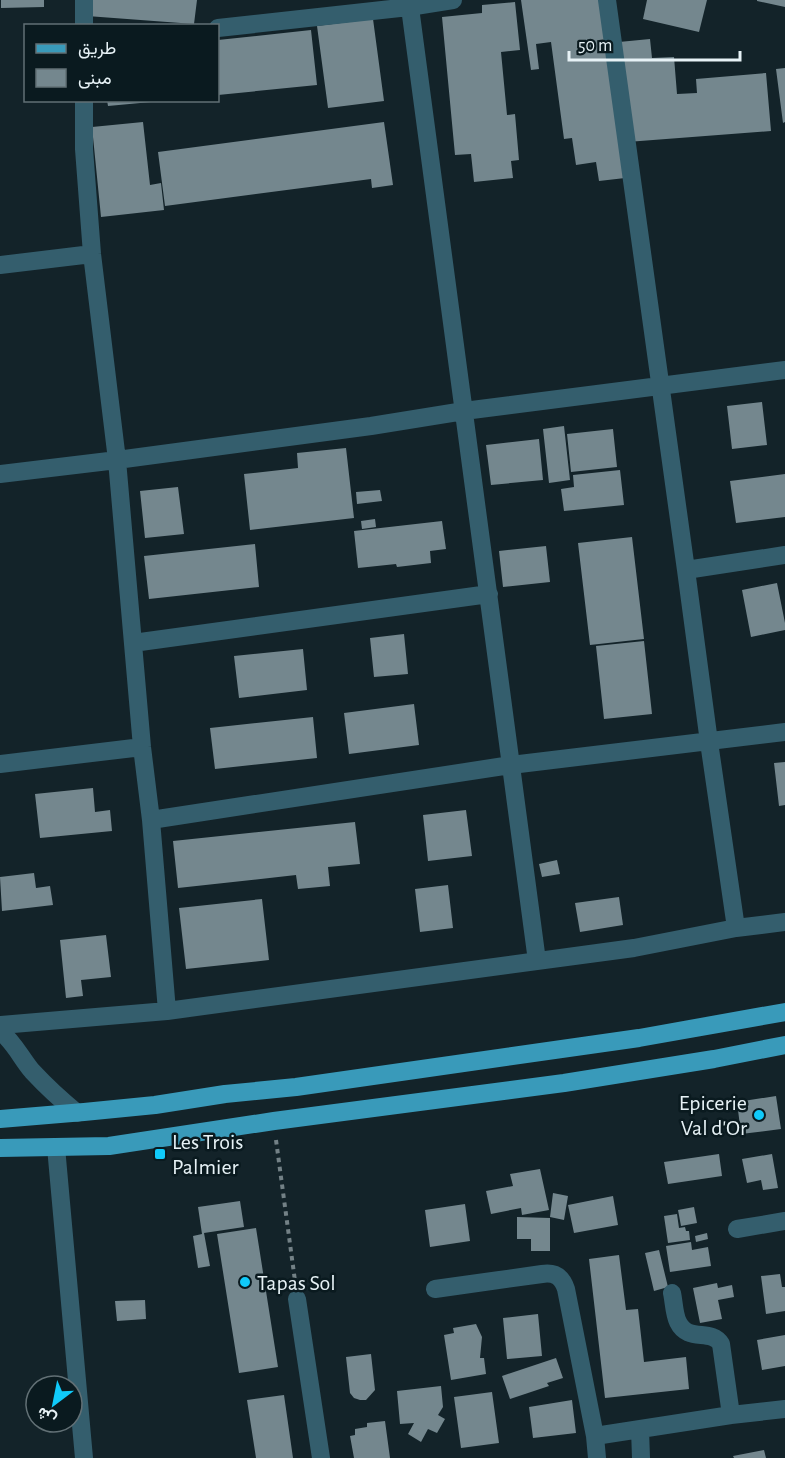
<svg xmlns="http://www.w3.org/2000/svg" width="785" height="1458" font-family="'Alegreya Sans',Vazirmatn,sans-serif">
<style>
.building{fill:#74878e}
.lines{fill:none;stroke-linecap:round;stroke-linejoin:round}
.path{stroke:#738186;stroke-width:4;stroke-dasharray:4.5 4.5;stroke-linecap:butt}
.minor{stroke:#345e6d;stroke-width:18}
.major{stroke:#399aba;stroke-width:18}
.poi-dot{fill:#10cafa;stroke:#0a1a1f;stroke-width:2}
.labels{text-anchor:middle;stroke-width:5;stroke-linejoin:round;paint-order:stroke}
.poi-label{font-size:22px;fill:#e7f2f6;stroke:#0a1a1f;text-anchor:start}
</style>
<rect width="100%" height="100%" fill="#132329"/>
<!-- building -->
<path class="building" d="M1,0H44V7L1,8Z
M88,0H197L194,24L87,16Z
M521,0H600L625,178L599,181L596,162L576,165L572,138L564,139L551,42L536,44L539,69L531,70Z
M647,0H707L699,32L643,19Z
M757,0H785V7L757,1Z
M515,2L520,50L501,52L507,115L515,114L519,160L511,161L513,178L474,182L471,154L455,155L442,17L482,13V5Z
M373,19L384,101L328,108L317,26Z
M311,30L317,85L218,95V40Z
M650,39L652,58L674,57L677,94L697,93L696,79L766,73L771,131L627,142L619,42Z
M785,68V122L783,123L776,69Z
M107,100H151V102L108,106Z
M143,122L150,185L161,183L164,210L101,217L92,127Z
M384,122L393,185L372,188L371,179L165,206L158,152Z
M762,402L767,445L732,449L727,406Z
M564,426L570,480L549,483L543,429Z
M613,429L617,467L571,472L567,434Z
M539,439L543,480L491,485L486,445Z
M346,448L354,518L250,530L244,474L298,468L297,453Z
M620,470L624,505L564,511L561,489L574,487L573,475Z
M785,474V517L736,523L730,481Z
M178,487L184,534L145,538L140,491Z
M380,490L382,501L357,504L356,492Z
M375,519L376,527L362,529L361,521Z
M442,521L446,549L430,551L431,563L397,567L396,564L358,568L354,531Z
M632,537L644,639L590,645L578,543Z
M255,544L259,587L149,599L144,556Z
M546,546L550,582L503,587L499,551Z
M777,583L785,623V630L751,637L742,590Z
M404,634L408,674L374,677L370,638Z
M644,641L652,714L604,719L596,646Z
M303,649L307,690L239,698L234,656Z
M414,704L419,745L349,754L344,713Z
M313,717L317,758L215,769L210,728Z
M785,762V805L779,806L774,763Z
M93,788L95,812L110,810L112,831L40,838L35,794Z
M466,810L472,856L428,861L423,815Z
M355,822L360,864L328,867L330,886L298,889L296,875L178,888L173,841Z
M557,860L560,874L542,877L539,864Z
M34,873L36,888L50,886L53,905L2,911L0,877Z
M448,885L453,928L420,932L415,889Z
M619,897L623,925L580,932L575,903Z
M262,899L269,960L186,969L179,908Z
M106,935L111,977L81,980L83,996L66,998L60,940Z
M776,1096L781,1129L741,1134L737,1102Z
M719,1154L722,1176L668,1184L664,1162Z
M772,1154L778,1188L763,1190L761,1180L747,1183L742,1159Z
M540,1169L549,1210L522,1215L521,1208L491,1214L486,1191L513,1186L510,1174Z
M553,1193L568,1196L564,1220L550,1217Z
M613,1196L618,1225L574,1233L568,1205Z
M240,1201L244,1227L204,1233L210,1266L198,1268L193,1236L202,1234L198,1207Z
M465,1204L470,1241L430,1247L425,1210Z
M694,1207L697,1223L681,1226L678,1210Z
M677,1214L679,1228L685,1227L686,1231H689L690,1240L668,1243L664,1216Z
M517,1217L550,1218V1251H531V1239H517Z
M256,1228L278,1367L239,1373L217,1234Z
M707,1233L708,1239L696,1242L695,1236Z
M691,1242L692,1250L708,1247L711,1266L670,1272L666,1246Z
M659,1250L668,1287L654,1291L645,1253Z
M619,1255L626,1310L638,1309L644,1362L686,1357L689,1389L605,1398L589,1259Z
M780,1274L782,1287H785V1311L766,1314L761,1276Z
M717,1283L718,1288L732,1285L734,1297L718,1300L722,1319L700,1323L693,1288Z
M145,1300L146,1319L117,1321L115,1301Z
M538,1314L542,1356L507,1359L503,1318Z
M476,1324L482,1337L480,1358H484L486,1374L451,1380L444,1335L454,1333L453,1328Z
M785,1335V1366L762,1370L757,1340Z
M371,1354L375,1390L366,1400H360L354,1398L350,1393L346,1357Z
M556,1358L563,1378L547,1383L549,1386L510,1399L502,1376Z
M441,1386L443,1407L438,1415L445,1419L437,1433L428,1429L421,1442L408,1434L414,1423L400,1424L397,1391Z
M492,1392L499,1443L461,1448L454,1397Z
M284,1395L293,1458H256L247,1400Z
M572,1400L576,1433L533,1438L529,1407Z
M385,1421L390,1458H354L350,1436L355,1435V1429L367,1427V1423Z
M764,1450L766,1458H734L733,1456Z"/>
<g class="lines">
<!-- path -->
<path class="path" d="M276,1140L295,1281"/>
<!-- minor -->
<path class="minor" d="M409,0L537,961
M607,0L686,570L709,742L736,928
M84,26V0
M218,28L409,7L453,0
M84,100V149L92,254L117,460L142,747L151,820L167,1011
M0,265L92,254
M0,474L117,460L371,426L464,411L785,370
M686,570L785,555
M133,643L489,594
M0,764L142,747
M151,820L511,765L785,732
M1,1025L167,1011L634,948L736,928L785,922
M0,1031C14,1042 21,1058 32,1071C46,1086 61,1100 77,1113
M56,1147L84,1458
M737,1229L785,1221
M435,1289L542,1274C555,1272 562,1277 566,1289L595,1436
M672,1293C674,1302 674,1314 678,1322C688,1343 711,1328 721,1344L731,1415
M297,1299L321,1458
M640,1429L641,1458
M597,1458L595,1436L731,1415L785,1409"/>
<!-- major -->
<path class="major" d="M0,1119L84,1112L155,1105L225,1094L296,1087L639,1038L785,1012
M0,1148L109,1146L274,1121L564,1083L714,1059L785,1045"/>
</g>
<!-- markers -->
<g class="poi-dot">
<circle cx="759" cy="1115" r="6"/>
<rect x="154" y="1148" width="12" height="12" rx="3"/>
<circle cx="245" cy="1282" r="6"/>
</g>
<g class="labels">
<!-- poi labels -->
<g class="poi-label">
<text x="747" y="1110" text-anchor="end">Epicerie<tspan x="747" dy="25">Val d'Or</tspan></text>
<text x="172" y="1149">Les Trois<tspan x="172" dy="25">Palmier</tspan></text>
<text x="257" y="1290">Tapas Sol</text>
</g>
</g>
<!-- legend -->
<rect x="24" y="24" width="195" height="78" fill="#0a1a1f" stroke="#627075" stroke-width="1.5"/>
<rect x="36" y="44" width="30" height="9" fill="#399aba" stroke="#627075" stroke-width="1.5"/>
<text x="78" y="54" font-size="18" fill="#e7f2f6">طريق</text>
<rect x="36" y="69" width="30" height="18" fill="#74878e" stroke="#627075" stroke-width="1.5"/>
<text x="78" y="84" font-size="18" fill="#e7f2f6">مبنى</text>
<!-- north arrow -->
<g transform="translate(54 1404) rotate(212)"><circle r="28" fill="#0a1a1f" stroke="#627075" stroke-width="1.5"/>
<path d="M0-4.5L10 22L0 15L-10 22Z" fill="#10cafa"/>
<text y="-9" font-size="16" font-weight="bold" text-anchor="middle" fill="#e7f2f6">ش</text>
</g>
<!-- scale -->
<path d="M569 51v9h171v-9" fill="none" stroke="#e7f2f6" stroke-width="3"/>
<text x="578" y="51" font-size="18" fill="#e7f2f6" stroke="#0a1a1f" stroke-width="4.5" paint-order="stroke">50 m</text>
</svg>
